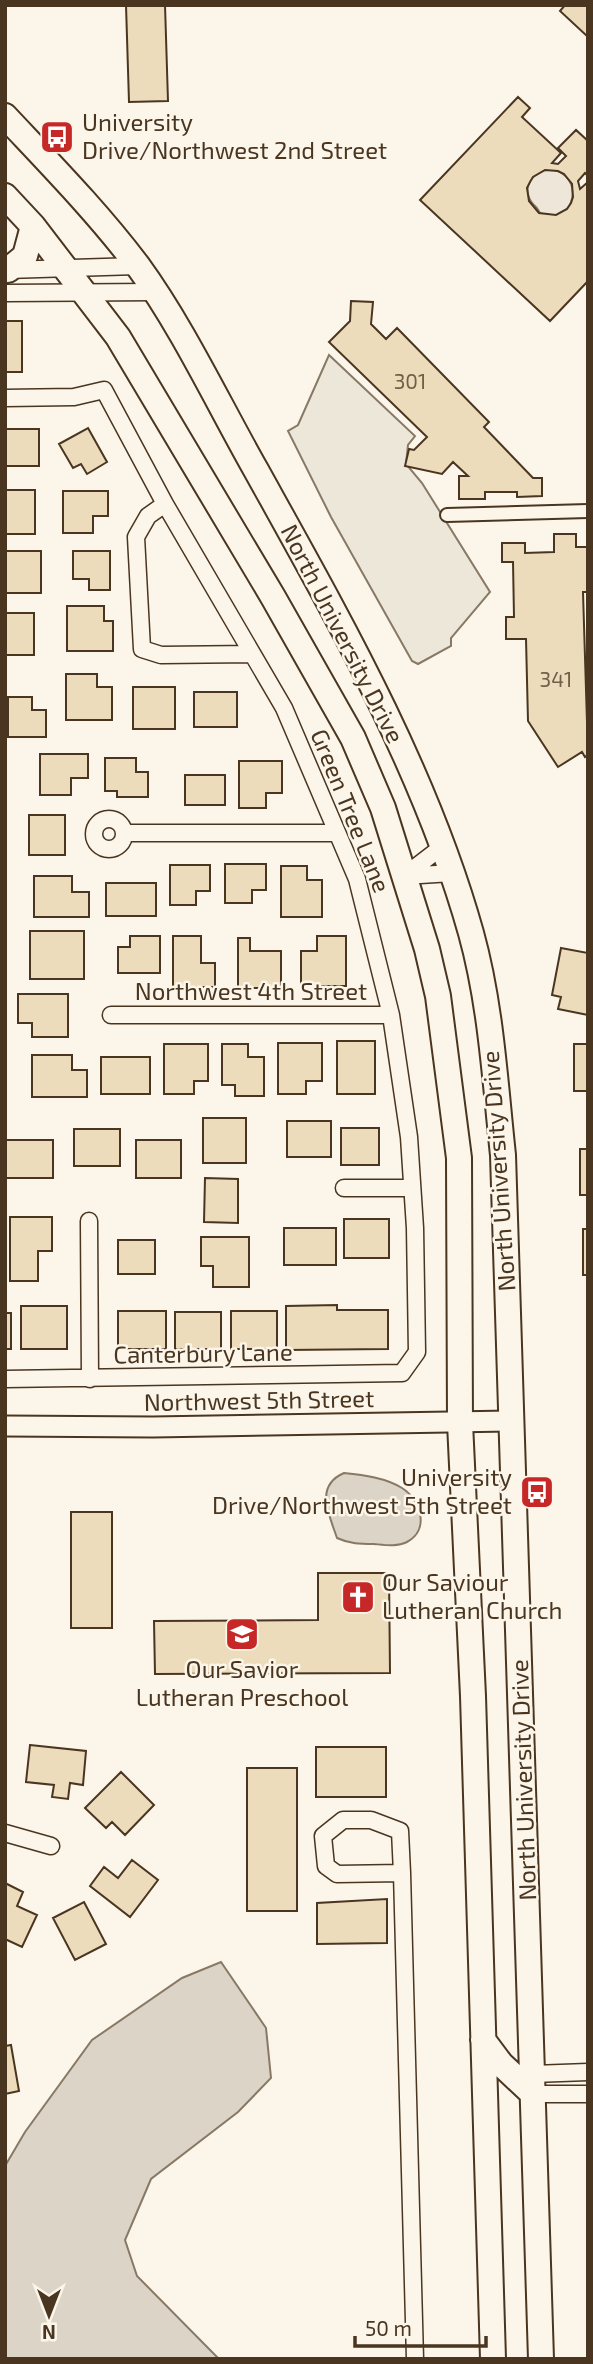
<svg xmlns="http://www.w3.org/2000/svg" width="593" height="2364" font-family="'Exo 2',sans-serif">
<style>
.green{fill:#ede6d9;stroke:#887966;stroke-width:2}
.parking{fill:#ede7d9;stroke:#887966;stroke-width:2}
.water{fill:#dcd4c6;stroke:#887966;stroke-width:2}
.building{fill:#ecdcbc;stroke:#4a3520;stroke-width:2;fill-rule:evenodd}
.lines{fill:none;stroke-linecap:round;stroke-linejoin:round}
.pedestrian-casing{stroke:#4a3520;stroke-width:16}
.minor-casing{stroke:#4a3520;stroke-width:19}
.tertiary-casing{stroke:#4a3520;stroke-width:23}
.primary-casing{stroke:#4a3520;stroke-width:28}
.pedestrian{stroke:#fbf6e9;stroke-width:12}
.minor{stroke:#fbf6e9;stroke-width:16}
.tertiary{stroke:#fbf6e9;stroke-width:19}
.primary{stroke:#fbf6e9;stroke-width:24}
.labels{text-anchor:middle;stroke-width:5;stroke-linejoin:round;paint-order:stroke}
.number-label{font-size:21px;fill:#725f47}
.poi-label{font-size:24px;fill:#4a3520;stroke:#fbf6e9;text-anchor:start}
.street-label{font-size:24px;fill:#4a3520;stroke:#fbf6e9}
</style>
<rect width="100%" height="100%" fill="#fbf6e9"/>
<!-- green -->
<path class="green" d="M551,169C587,176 574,225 543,215C538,213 540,211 536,207C519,192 529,171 551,169Z"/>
<!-- parking -->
<path class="parking" d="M329,355L415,436L408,445L406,464L422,483L490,592L451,638V646L418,664L412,661L331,517L288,431L298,425Z"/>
<!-- water -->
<path class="water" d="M344,1473C364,1475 386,1478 402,1488C421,1500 430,1530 407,1542C397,1547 385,1545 374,1544C360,1544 350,1544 337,1538C329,1514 314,1486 344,1473Z
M221,1962L266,2028L271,2078L238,2112L151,2179L125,2240L137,2276L219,2359H5V2166L25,2132L92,2040L182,1978Z"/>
<!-- building -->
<path class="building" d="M126,5H165L168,101L129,102Z
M565,5H588V37L560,11Z
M518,97L530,108L522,117L561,153L552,163L558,164L566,156L558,148L576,130L588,141V176L585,173L578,181L580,189L588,182V281L550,321L420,200ZM545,170L558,171L564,174L572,184L573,197L571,203L567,209L556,215L539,213L529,201L527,188L530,182L533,177Z
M351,301L373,302L371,324L386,339L397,328L489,422L484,427L533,478H542V496L517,497V492H485V499H459V476H468L453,462L442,474L405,466L409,449L414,450L427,437L329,342L350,321Z
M5,321H22V372H5Z
M88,428L107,462L87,474L81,464L73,468L59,444Z
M5,429H39V466H5Z
M5,490H35V534H5Z
M63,491H108V516H93V533H63Z
M554,534H576V547H588V592H583L588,755L585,757L582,752L558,767L528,721L526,639H506V617H514L513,562H502V543H525V553L554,552Z
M5,551H41V593H5Z
M73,551H110V590H89V579H73Z
M67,606H104V621H113V651H67Z
M5,613H34V655H5Z
M66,674H97V687H112V720H66Z
M133,687H175V729H133Z
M194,692H237V727H194Z
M8,697H32V710H46V737H8Z
M40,754H88V778H71V795H40Z
M105,758H136V772H148V797H117V791H105Z
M239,761H282V793H266V808H239Z
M185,775H225V805H185Z
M29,815H65V855H29Z
M225,864H266V890H252V903H225Z
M170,865H210V891H196V905H170Z
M281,866H307V880H322V917H281Z
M34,876H72V892H89V917H34Z
M106,883H156V916H106Z
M30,931H84V979H30Z
M130,936H160V973H118V947H130Z
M173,936H201V963H215V987H173Z
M317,936H346V986H301V951H317Z
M238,938H250V951H281V988H238Z
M561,948L588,953V1015L558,1009L561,997L552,995Z
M18,994H68V1037H32V1023H18Z
M337,1041H375V1094H337Z
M278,1043H322V1081H306V1094H278Z
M164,1044H208V1081H194V1094H164Z
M222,1044H248V1057H264V1096H235V1085H222Z
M574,1044H588V1091H574Z
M32,1055H72V1070H87V1097H32Z
M101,1057H150V1094H101Z
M203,1118H246V1163H203Z
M287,1121H331V1157H287Z
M341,1128H379V1165H341Z
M74,1129H120V1166H74Z
M5,1140H53V1178H5Z
M136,1140H181V1178H136Z
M580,1149H588V1195H580Z
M205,1178L238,1179V1223L204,1222Z
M10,1217H52V1251H38V1281H10Z
M344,1219H389V1258H344Z
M284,1228H336V1265H284Z
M583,1229H588V1275H583Z
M201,1237H249V1287H213V1266H201Z
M118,1240H155V1274H118Z
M337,1305V1310H388V1349L286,1350V1306Z
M21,1306H67V1349H21Z
M118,1311H166V1349H118Z
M231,1311H277V1349H231Z
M175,1312H221V1349H175Z
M5,1313H11V1349H5Z
M71,1512H112V1628H71Z
M318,1573H389L390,1673L155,1674L154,1621L318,1620Z
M30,1745L86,1751L83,1785L70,1783L68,1799L52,1797L54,1785L26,1782Z
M316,1747H386V1797H316Z
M247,1768H297V1911H247Z
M121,1772L154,1805L125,1835L112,1822L106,1828L85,1808Z
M132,1860L158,1880L130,1917L90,1886L104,1867L118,1878Z
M5,1883L23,1892L17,1906L37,1915L22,1947L5,1939Z
M387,1899V1943L317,1944V1903Z
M84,1902L106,1944L75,1960L53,1918Z
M11,2045L19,2091L5,2094V2046Z"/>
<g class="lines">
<!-- pedestrian casing -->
<g class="pedestrian-casing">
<path id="pedestrian" d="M447,515L588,511"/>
</g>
<!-- minor casing -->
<g class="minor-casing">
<path id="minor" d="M7,270L137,266
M5,293L156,292
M5,398L74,397L104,390L165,504L284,708L357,879L391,1015L409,1137L415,1228L417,1352L402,1373L5,1379
M165,504L148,516L136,537L142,649L161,655L252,654
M94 834a15 15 0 1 1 30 0a15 15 0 1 1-30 0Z
M124,833H337
M404,876L443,846
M404,876L452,873
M111,1015H391
M344,1188H412
M89,1221L90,1379
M5,1833L51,1846
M402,1873L337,1874L326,1866L323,1836L343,1820H371L400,1831L402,1873L415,2359
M533,2074L588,2072
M533,2094H588"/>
</g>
<!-- tertiary casing -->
<g class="tertiary-casing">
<path id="tertiary" d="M5,1426L153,1427L513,1421"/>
</g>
<!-- primary casing -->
<g class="primary-casing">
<path id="primary" d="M5,116C51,165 98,213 138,266C183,328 218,403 256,470C338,618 425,769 471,933C491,1005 495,1081 503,1155L541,2359
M5,196L33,226L118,337L273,597L353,738L383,808L427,949L438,996L459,1158L460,1423L473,1696L493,2359
M8,270L25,256L33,226
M483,2040L501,2064L533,2094"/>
</g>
<!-- pedestrian -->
<use href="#pedestrian" class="pedestrian"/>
<!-- minor -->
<use href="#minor" class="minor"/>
<!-- tertiary -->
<use href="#tertiary" class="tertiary"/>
<!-- primary -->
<use href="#primary" class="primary"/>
</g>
<!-- icons -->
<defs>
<g id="bus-square" transform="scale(1.75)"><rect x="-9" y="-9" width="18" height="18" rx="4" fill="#c62828" stroke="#fbf6e9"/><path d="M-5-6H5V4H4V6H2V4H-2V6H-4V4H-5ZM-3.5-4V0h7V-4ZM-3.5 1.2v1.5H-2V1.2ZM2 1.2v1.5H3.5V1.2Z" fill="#fff"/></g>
<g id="church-square" transform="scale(1.75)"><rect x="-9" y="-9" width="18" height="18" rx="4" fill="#c62828" stroke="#fbf6e9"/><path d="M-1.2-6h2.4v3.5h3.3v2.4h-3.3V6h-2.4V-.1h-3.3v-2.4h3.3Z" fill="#fff"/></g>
<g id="school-square" transform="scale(1.75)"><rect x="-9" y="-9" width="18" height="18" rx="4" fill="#c62828" stroke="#fbf6e9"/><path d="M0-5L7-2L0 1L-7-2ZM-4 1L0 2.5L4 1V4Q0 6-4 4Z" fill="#fff"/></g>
</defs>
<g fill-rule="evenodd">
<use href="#bus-square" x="57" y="137"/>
<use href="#bus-square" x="537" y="1492"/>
<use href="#church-square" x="358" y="1597"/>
<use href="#school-square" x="242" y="1634"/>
</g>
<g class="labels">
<!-- number labels -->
<g class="number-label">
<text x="410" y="389">301</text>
<text x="556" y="687">341</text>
</g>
<!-- poi labels -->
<g class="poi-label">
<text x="82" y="131">University<tspan x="82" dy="28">Drive/Northwest 2nd Street</tspan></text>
<text x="512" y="1486" text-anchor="end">University<tspan x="512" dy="28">Drive/Northwest 5th Street</tspan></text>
<text x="382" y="1591">Our Saviour<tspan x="382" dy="28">Lutheran Church</tspan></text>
<text x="242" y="1678" text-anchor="middle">Our Savior<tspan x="242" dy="28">Lutheran Preschool</tspan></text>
</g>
<!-- street labels -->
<g class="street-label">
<text transform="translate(342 634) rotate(63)" y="8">North University Drive</text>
<text transform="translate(350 811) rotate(68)" y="8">Green Tree Lane</text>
<text x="251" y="1000">Northwest 4th Street</text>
<text transform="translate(499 1171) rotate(-94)" y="8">North University Drive</text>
<text transform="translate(203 1354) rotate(-1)" y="8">Canterbury Lane</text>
<text transform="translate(259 1401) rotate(-1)" y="8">Northwest 5th Street</text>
<text transform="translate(524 1780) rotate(-92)" y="8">North University Drive</text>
</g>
</g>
<!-- border -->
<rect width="593" height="2364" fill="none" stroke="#4a3520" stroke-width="14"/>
<!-- north arrow -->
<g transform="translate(49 2315) rotate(180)" stroke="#fbf6e9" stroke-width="5" paint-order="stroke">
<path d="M0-5L12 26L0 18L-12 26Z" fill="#4a3520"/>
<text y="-10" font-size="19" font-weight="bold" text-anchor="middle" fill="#4a3520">N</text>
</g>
<!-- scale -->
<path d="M355 2336v10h131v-10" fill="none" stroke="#4a3520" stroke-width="3.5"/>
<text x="365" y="2336" font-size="21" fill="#4a3520" stroke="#fbf6e9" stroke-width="5" paint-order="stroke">50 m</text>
</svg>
